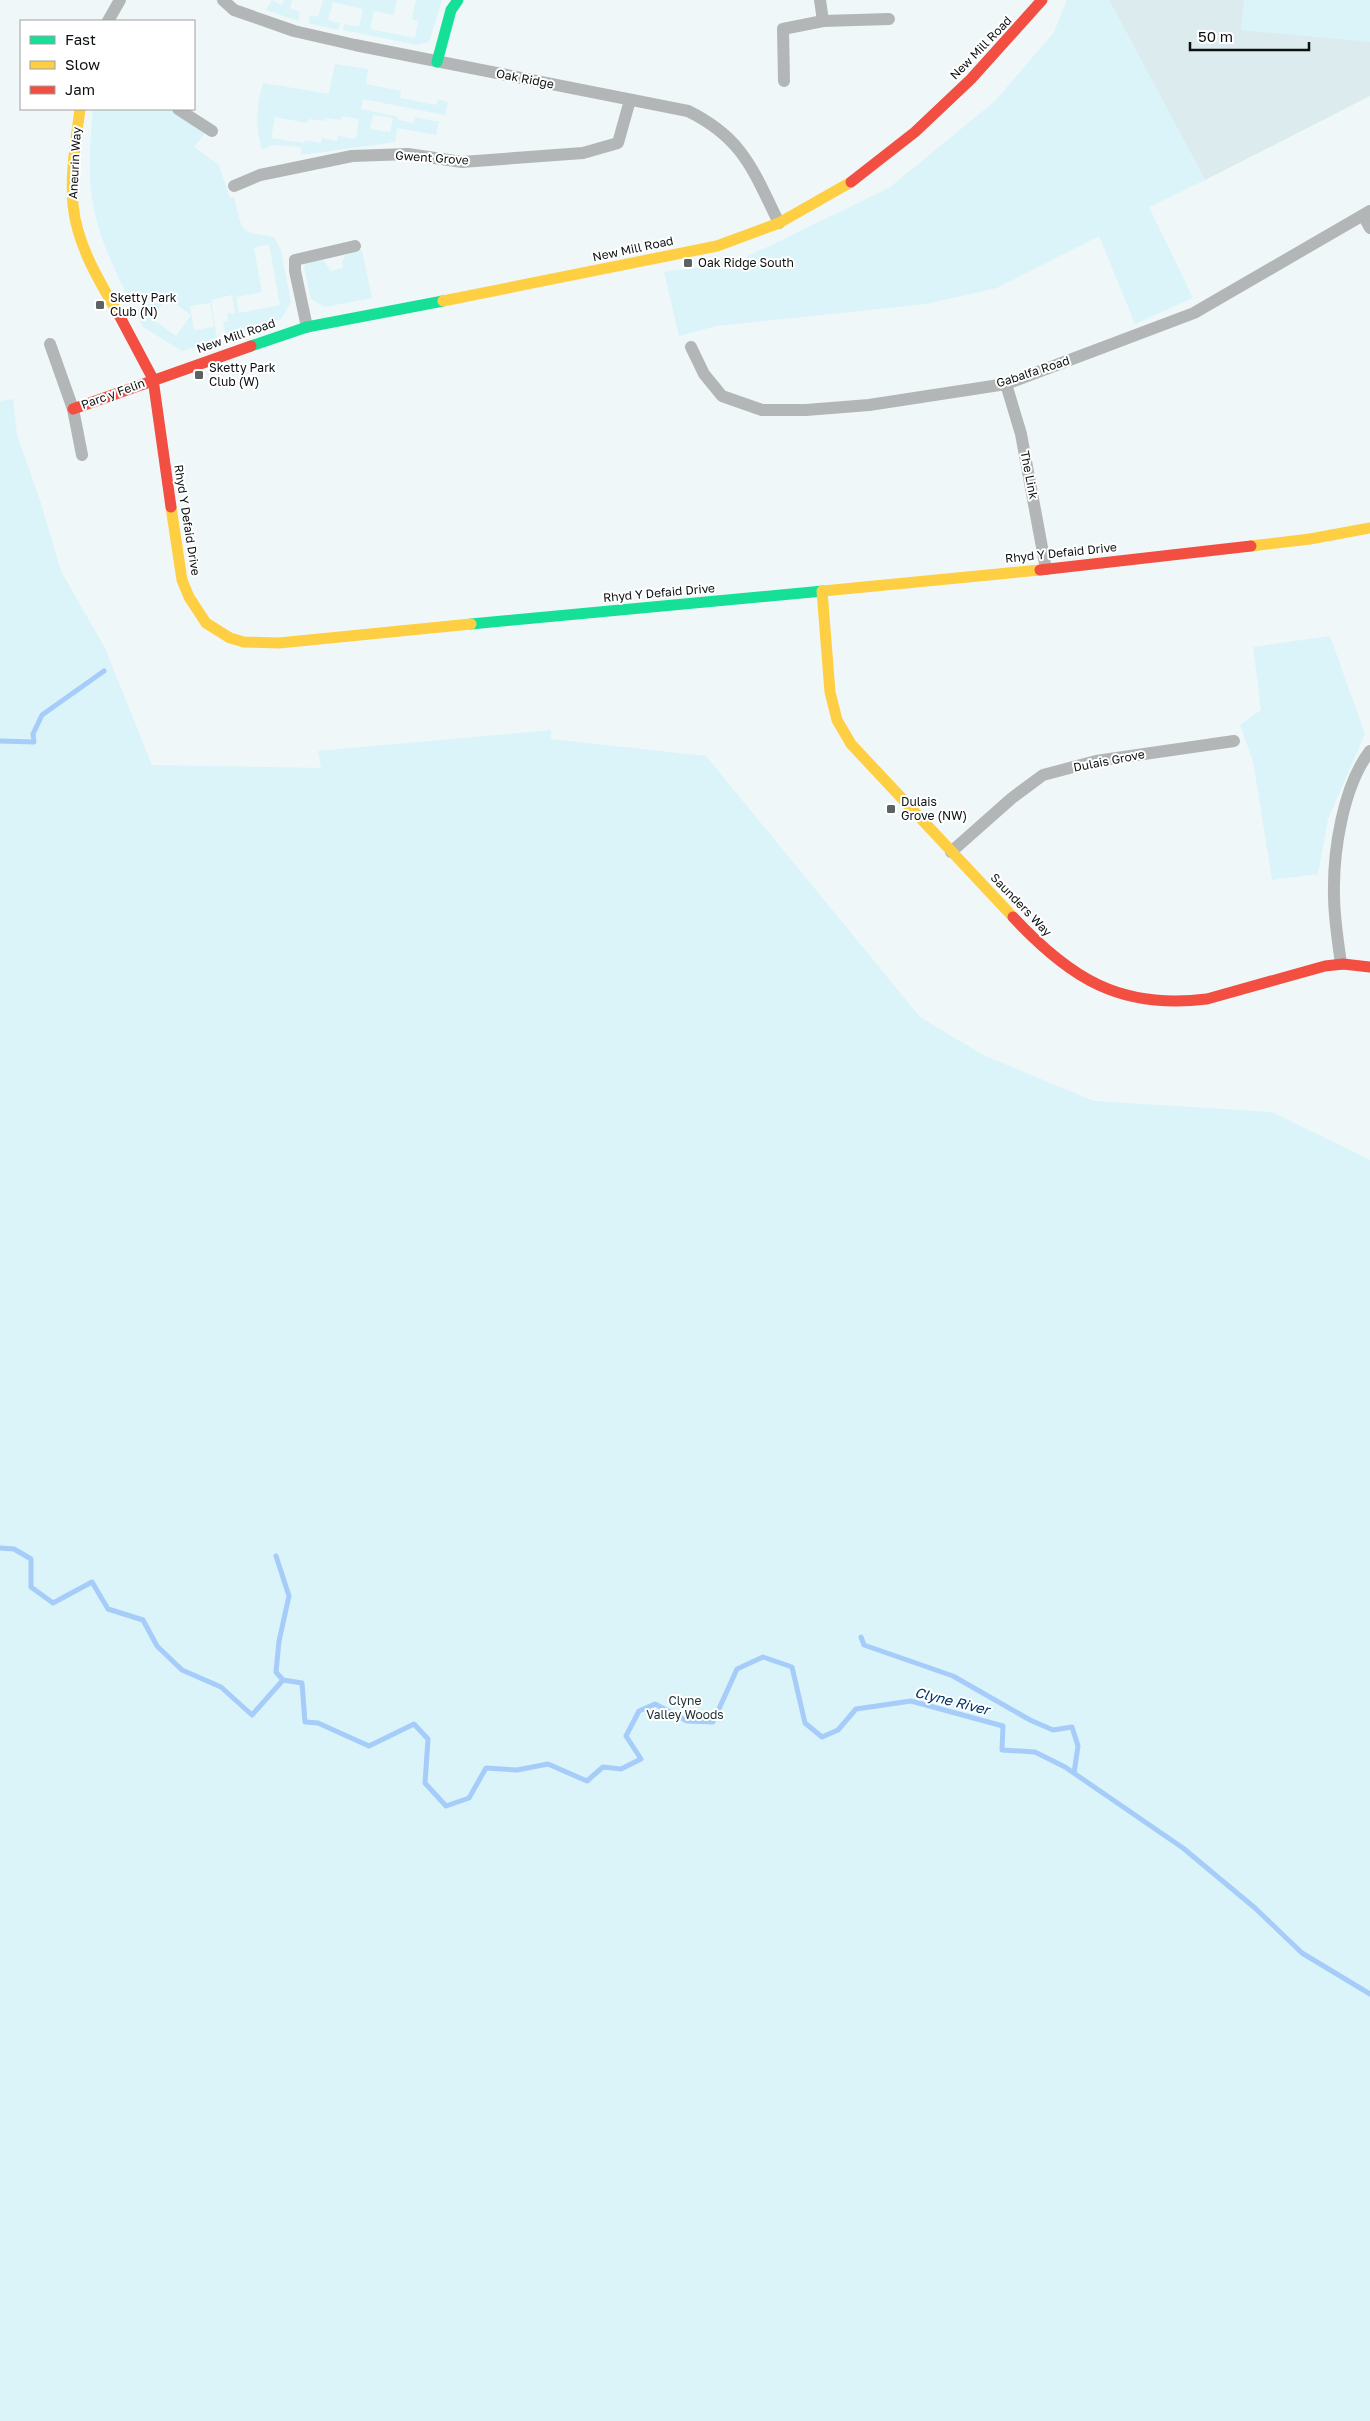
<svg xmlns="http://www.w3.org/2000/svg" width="1370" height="2421" font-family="'Golos Text',sans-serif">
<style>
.built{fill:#dbebee}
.green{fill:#daf4f9;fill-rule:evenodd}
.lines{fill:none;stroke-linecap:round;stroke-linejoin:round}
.stream{stroke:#a6ccf9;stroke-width:5}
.street{stroke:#b3b6b6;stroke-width:12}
.fast{stroke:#16e098;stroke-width:11}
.slow{stroke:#ffcf43;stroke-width:11}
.jam{stroke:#f24e42;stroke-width:11}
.poi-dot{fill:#5c6262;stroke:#fff;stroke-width:2}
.labels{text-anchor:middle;stroke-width:4;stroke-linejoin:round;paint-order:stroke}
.street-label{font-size:12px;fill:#0d1112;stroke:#fff}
.poi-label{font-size:12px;fill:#0d1112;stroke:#fff;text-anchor:start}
.park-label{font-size:12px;fill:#1a2e32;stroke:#fff}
.water-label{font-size:14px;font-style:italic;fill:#003269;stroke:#fff}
</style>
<rect width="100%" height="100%" fill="#f0f7f8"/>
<!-- built -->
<path class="built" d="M1109,0H1370V96L1205,180Z"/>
<!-- green -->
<path class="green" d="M272,0L282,5L284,0H292L290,9L300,12L298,21L266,10Z
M323,0H397L394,15L374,11L370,29L415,38L418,21L412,19L416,0H442L429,42L417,45L343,30L344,24L359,27L363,9L333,2L328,20L340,23L338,30L308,23L310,15L318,17Z
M1067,0H1109L1205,180L1149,207L1193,298L1135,324L1099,236L997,288L926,304L716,326L679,336L664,272L734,263L889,188L995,101L1054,32Z
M1244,0H1370V42L1241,30Z
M335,64L368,69L366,84L401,91L400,98L437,105L438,99L448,102L445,115L363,99L361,109L398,117V120L414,123L415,117L439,122L436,135L397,128L395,142L301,155V147L271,145L262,150C255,127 256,105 263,83L329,94ZM373,115L393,118L390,132L370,129ZM342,116L359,119L356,139L338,136L337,141L322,138L321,143L305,140L304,143L271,138L275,117L308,123L309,119L325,121V118L341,120Z
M93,109H169L206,132L194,147L219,165L230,198L234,197C243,232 238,232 274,237L281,250L291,302L281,319L228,336L226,334L223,322L228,321L227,314L235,313L232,295L211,300L217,340L182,351L143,327L136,311L144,305L164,302L152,319L176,336L191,315L167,298L145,301L140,297L132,304C111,265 92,223 90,178C89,155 91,132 93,109ZM269,244L280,305L239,313L236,297L262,292L254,248ZM210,303L214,327L194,330L190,306Z
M362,250L372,298L325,307L311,299L304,267L306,263L319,259L324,261L331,271L343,268L342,262L346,255Z
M13,399L17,435L40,500L61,571L105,648L152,765L321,768L318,751L551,730V739L706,756L920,1017L985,1056L1094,1101L1272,1112L1370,1160V2421H0V401Z
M1330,636L1365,734L1328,819L1318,874L1272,880L1253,761L1240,725L1261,710L1253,647Z"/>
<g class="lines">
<!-- stream -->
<path class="stream" d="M0,741L34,742L33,734L42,715L104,671
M0,1548L14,1549L31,1559V1587L53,1603L92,1582L108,1609L143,1620L157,1646L182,1670L221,1687L252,1715L283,1680L302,1683L305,1722L318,1723L369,1746L414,1724L428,1739L425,1783L446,1806L469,1798L486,1768L517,1770L548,1764L587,1781L603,1767L621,1769L641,1759L626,1736L639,1711L655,1704L687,1721L713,1722L737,1669L763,1657L792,1667L805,1723L822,1737L838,1730L856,1709L911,1701L1003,1726L1002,1750L1035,1752L1065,1767L1183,1848L1255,1908L1302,1953L1370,1994
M276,1556L289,1596L279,1641L276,1672L283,1680
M861,1637L864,1645L953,1676L1030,1720L1053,1730L1072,1727L1078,1746L1074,1773"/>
<!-- street -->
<path class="street" d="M223,0L234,10L294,31L355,45L688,111C743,138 753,170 779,223
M108,21L120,0
M823,21L889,19
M784,81L783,29L823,21L820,0
M178,109L212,131
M234,186L260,175L352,156L408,154L462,162L583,153L618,143L630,100
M1363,215L1370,228
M307,327L295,271V260L355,246
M50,344L73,409L82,455
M691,347L704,374L722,396L762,410H806L869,405L1006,384L1194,313L1370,211
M1006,384L1021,434L1046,569
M951,852L1012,798L1043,775L1096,761L1234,741
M1341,964C1338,941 1334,918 1334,895C1333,851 1343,786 1370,751"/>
<!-- fast -->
<path class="fast" d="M437,62L451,10L458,0
M251,346L307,327L443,301
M471,624L823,591"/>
<!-- slow -->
<path class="slow" d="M80,109C76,141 70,173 73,205C77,245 99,281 119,315
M443,301L717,246L779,223L851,182
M171,507L182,580L189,597L206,623L230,638L244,642L279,643L471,624
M1251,546L1310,539L1370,528
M822,591L830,692L837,720L851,744L1013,917
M823,591L1040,570"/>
<!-- jam -->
<path class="jam" d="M851,182L915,132L971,79L1042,0
M119,315L153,379L171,507
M73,409L251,346
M1040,570L1251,546
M1013,917C1070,978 1120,1010 1207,999L1325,966L1343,964L1370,967"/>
</g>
<!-- markers -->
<g class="poi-dot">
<rect x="683" y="258" width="10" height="10" rx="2.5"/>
<rect x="95" y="300" width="10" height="10" rx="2.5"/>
<rect x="194" y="370" width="10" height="10" rx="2.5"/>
<rect x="886" y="804" width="10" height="10" rx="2.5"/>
</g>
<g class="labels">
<!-- street labels -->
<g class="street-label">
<text transform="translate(981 48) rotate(-46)" y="4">New Mill Road</text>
<text transform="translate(525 79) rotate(11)" y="4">Oak Ridge</text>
<text transform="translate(432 158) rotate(4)" y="4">Gwent Grove</text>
<text transform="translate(75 163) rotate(-87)" y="4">Aneurin Way</text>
<text transform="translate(633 249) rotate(-12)" y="4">New Mill Road</text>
<text transform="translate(236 336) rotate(-19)" y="4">New Mill Road</text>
<text transform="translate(1033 372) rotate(-18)" y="4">Gabalfa Road</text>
<text transform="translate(113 394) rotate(-20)" y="4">Parc y Felin</text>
<text transform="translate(1029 475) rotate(79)" y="4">The Link</text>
<text transform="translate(187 520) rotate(81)" y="4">Rhyd Y Defaid Drive</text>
<text transform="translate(1061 553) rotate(-6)" y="4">Rhyd Y Defaid Drive</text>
<text transform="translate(659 593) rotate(-5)" y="4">Rhyd Y Defaid Drive</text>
<text transform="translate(1109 761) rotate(-11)" y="4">Dulais Grove</text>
<text transform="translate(1021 905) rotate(46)" y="4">Saunders Way</text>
</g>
<!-- poi labels -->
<g class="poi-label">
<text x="698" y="267">Oak Ridge South</text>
<text x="110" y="302">Sketty Park<tspan x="110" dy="14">Club (N)</tspan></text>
<text x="209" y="372">Sketty Park<tspan x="209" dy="14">Club (W)</tspan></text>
<text x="901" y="806">Dulais<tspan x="901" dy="14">Grove (NW)</tspan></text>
</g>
<!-- park labels -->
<g class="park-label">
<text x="685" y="1705">Clyne<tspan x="685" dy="14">Valley Woods</tspan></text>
</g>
<!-- water labels -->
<g class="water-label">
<text transform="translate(952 1701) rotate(14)" y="5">Clyne River</text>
</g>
</g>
<!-- legend -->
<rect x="20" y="20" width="175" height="90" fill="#ffffff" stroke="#9ea0a0"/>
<rect x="30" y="36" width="25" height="8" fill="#16e098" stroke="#9ea0a0"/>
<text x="65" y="45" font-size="15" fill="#0d1112">Fast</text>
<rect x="30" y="61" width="25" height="8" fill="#ffcf43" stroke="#9ea0a0"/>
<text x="65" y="70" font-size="15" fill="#0d1112">Slow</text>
<rect x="30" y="86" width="25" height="8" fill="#f24e42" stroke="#9ea0a0"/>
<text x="65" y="95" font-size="15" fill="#0d1112">Jam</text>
<!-- scale -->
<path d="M1190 42v8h119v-8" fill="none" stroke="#0d1112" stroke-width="2.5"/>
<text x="1198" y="42" font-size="15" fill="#0d1112" stroke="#ffffff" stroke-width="4" paint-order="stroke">50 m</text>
</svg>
